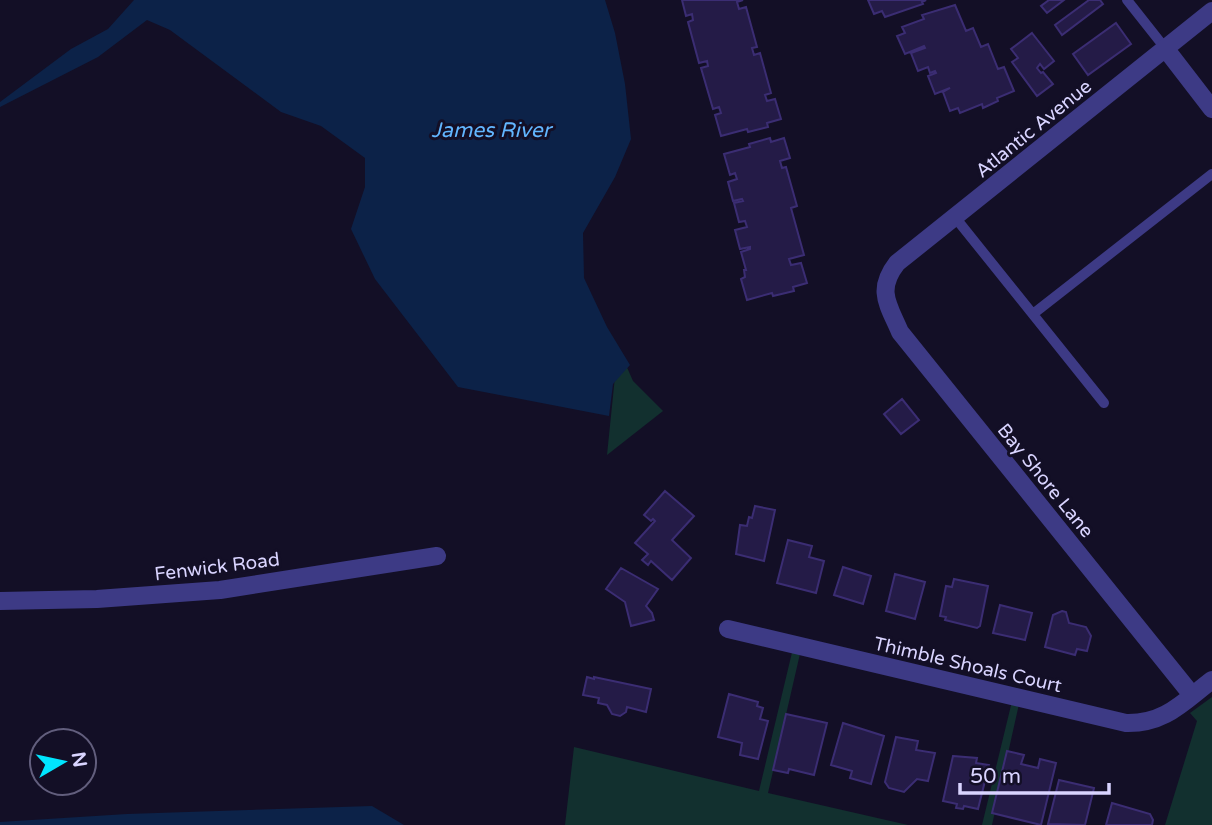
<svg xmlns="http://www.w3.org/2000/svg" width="1212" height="825" font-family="'Varela Round',sans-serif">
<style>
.green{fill:#12302f}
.water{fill:#0c2248}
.building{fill:#241b47;stroke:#3b2d73;stroke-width:2}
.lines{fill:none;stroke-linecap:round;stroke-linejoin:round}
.service{stroke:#3d3a85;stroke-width:10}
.minor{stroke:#3d3a85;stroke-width:18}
.labels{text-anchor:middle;stroke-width:6;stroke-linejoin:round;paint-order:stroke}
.street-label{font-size:19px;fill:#d9d4ff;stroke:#130f26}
.water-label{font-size:21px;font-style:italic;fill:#62b6ff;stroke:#130f26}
</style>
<rect width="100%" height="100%" fill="#130f26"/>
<!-- green -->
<path class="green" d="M618,347L633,381L663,411L607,455Z
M794,644L802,645L768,793L908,825H565L574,747L759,791Z
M1014,693L1021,695L992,825H982Z
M1212,697V825H1165L1197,721L1190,713Z"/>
<!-- water -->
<path class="water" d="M134,0H605L615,33L625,84L631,139L615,177L583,233L584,278L607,327L630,365L613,384L609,416L458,387L375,279L351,229L365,187V158L321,126L281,112L170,30L147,20L98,57L0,107V102L71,49L108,29Z
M372,806L404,825H0V822L127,814Z"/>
<!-- building -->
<path class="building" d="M682,0H743L737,2L739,9L746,7L757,47L752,48L754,55L760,53L771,93L765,95L767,101L775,99L781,119L767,123L768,127L748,132L747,129L721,136L715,115L721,113L719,107L713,109L701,68L708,66L707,61L699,63L688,22L693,20L692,14L686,16Z
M868,0H926L922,2L923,4L885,17L882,11L874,14Z
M1049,0H1064L1047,13L1041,6Z
M1089,0H1100L1103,4L1062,35L1055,25Z
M955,5L966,31L973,28L981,47L988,44L998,69L1004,67L1014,91L997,98L998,101L983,108L982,104L960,113L958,108L950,111L943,92L950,88L935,94L928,76L936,73L935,71L930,73L928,67L918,71L911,53L925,48L924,46L905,54L897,36L905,33L902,27L924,19L922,15Z
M1116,23L1131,44L1088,75L1073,54Z
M1032,33L1054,61L1044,69L1040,64L1037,68L1041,73L1043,72L1053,84L1037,96L1012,62L1018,58L1011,49Z
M770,138L771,142L784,138L790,158L780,161L782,168L786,167L797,206L791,208L804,255L789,259L791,265L801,263L807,283L793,287L794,291L773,296L772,293L747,300L741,279L745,277L744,270H746L741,252L750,249V247L740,249L735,230L747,227L745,221L739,222L734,203L743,201L742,199L733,201L728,182L737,179L735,173L730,175L724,154L750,147L749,144Z
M902,399L919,420L901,434L884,414Z
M665,491L694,516L672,540L691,558L672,580L651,561L648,565L642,560L648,554L635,543L655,521L653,519L651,521L644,515Z
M755,506L775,510L764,561L736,554L740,525L747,526L749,517L752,518Z
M788,540L812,546L809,557L824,561L816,593L777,583Z
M843,567L871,576L863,604L834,595Z
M621,568L658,589L646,606L652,613L654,620L631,626L625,602L606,589Z
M895,574L925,582L915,619L886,611Z
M954,579L988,586L980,626L977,628L945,620L946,617L940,616L946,586L952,587Z
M1000,605L1032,613L1025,640L993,633Z
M1062,611L1066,612L1069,623L1086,627L1091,636L1087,651L1077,649L1075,655L1045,647L1053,615Z
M587,677L594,679V677L651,689L646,712L627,707L626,712L620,716L612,714L607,705L598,703L599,698L583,695Z
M729,694L758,702L757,706L763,708L760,719L768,721L758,759L740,755L742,743L718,737Z
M786,714L827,723L814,775L789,769L788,773L773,770Z
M843,723L884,736L871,784L850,778L852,771L831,765Z
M896,737L918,741L916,750L935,753L928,781L917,779L904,792L889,788L885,782Z
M1007,751L1024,755L1021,764L1038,768L1040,759L1056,763L1041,825L992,813Z
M953,756L977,758L976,763L989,765L978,809L964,806L963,809L956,808L957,804L943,801Z
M1059,780L1094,788L1085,825L1048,824Z
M1112,803L1150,814L1153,820L1152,825H1106Z"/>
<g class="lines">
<!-- service -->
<path class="service" d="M1127,0L1165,48
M954,216L1104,403
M1033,314L1212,174"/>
<!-- minor -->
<path class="minor" d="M1165,48L1212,109
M0,601L97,599L220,590L437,556
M728,629L1126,723C1165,724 1183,702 1212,680
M1192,695L900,332C888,304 876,290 897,263L1212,11"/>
</g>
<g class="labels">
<!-- street labels -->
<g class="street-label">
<text transform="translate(1033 128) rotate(-39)" y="7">Atlantic Avenue</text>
<text transform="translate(1046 480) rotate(51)" y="7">Bay Shore Lane</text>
<text transform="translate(217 566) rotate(-7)" y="7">Fenwick Road</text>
<text transform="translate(968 664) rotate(13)" y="7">Thimble Shoals Court</text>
</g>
<!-- water labels -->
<g class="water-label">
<text x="491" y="137">James River</text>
</g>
</g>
<!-- north arrow -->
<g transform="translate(63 762) rotate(81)"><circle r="33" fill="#130f26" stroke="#625e7d" stroke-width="2"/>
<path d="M0-5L12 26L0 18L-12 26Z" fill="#00e5ff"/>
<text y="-10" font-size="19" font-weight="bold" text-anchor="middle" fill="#d9d4ff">N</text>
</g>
<!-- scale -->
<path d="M960 783v10h149v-10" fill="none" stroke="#d9d4ff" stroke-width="3.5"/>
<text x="970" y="783" font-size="21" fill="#d9d4ff" stroke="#130f26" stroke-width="5" paint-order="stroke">50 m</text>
</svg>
